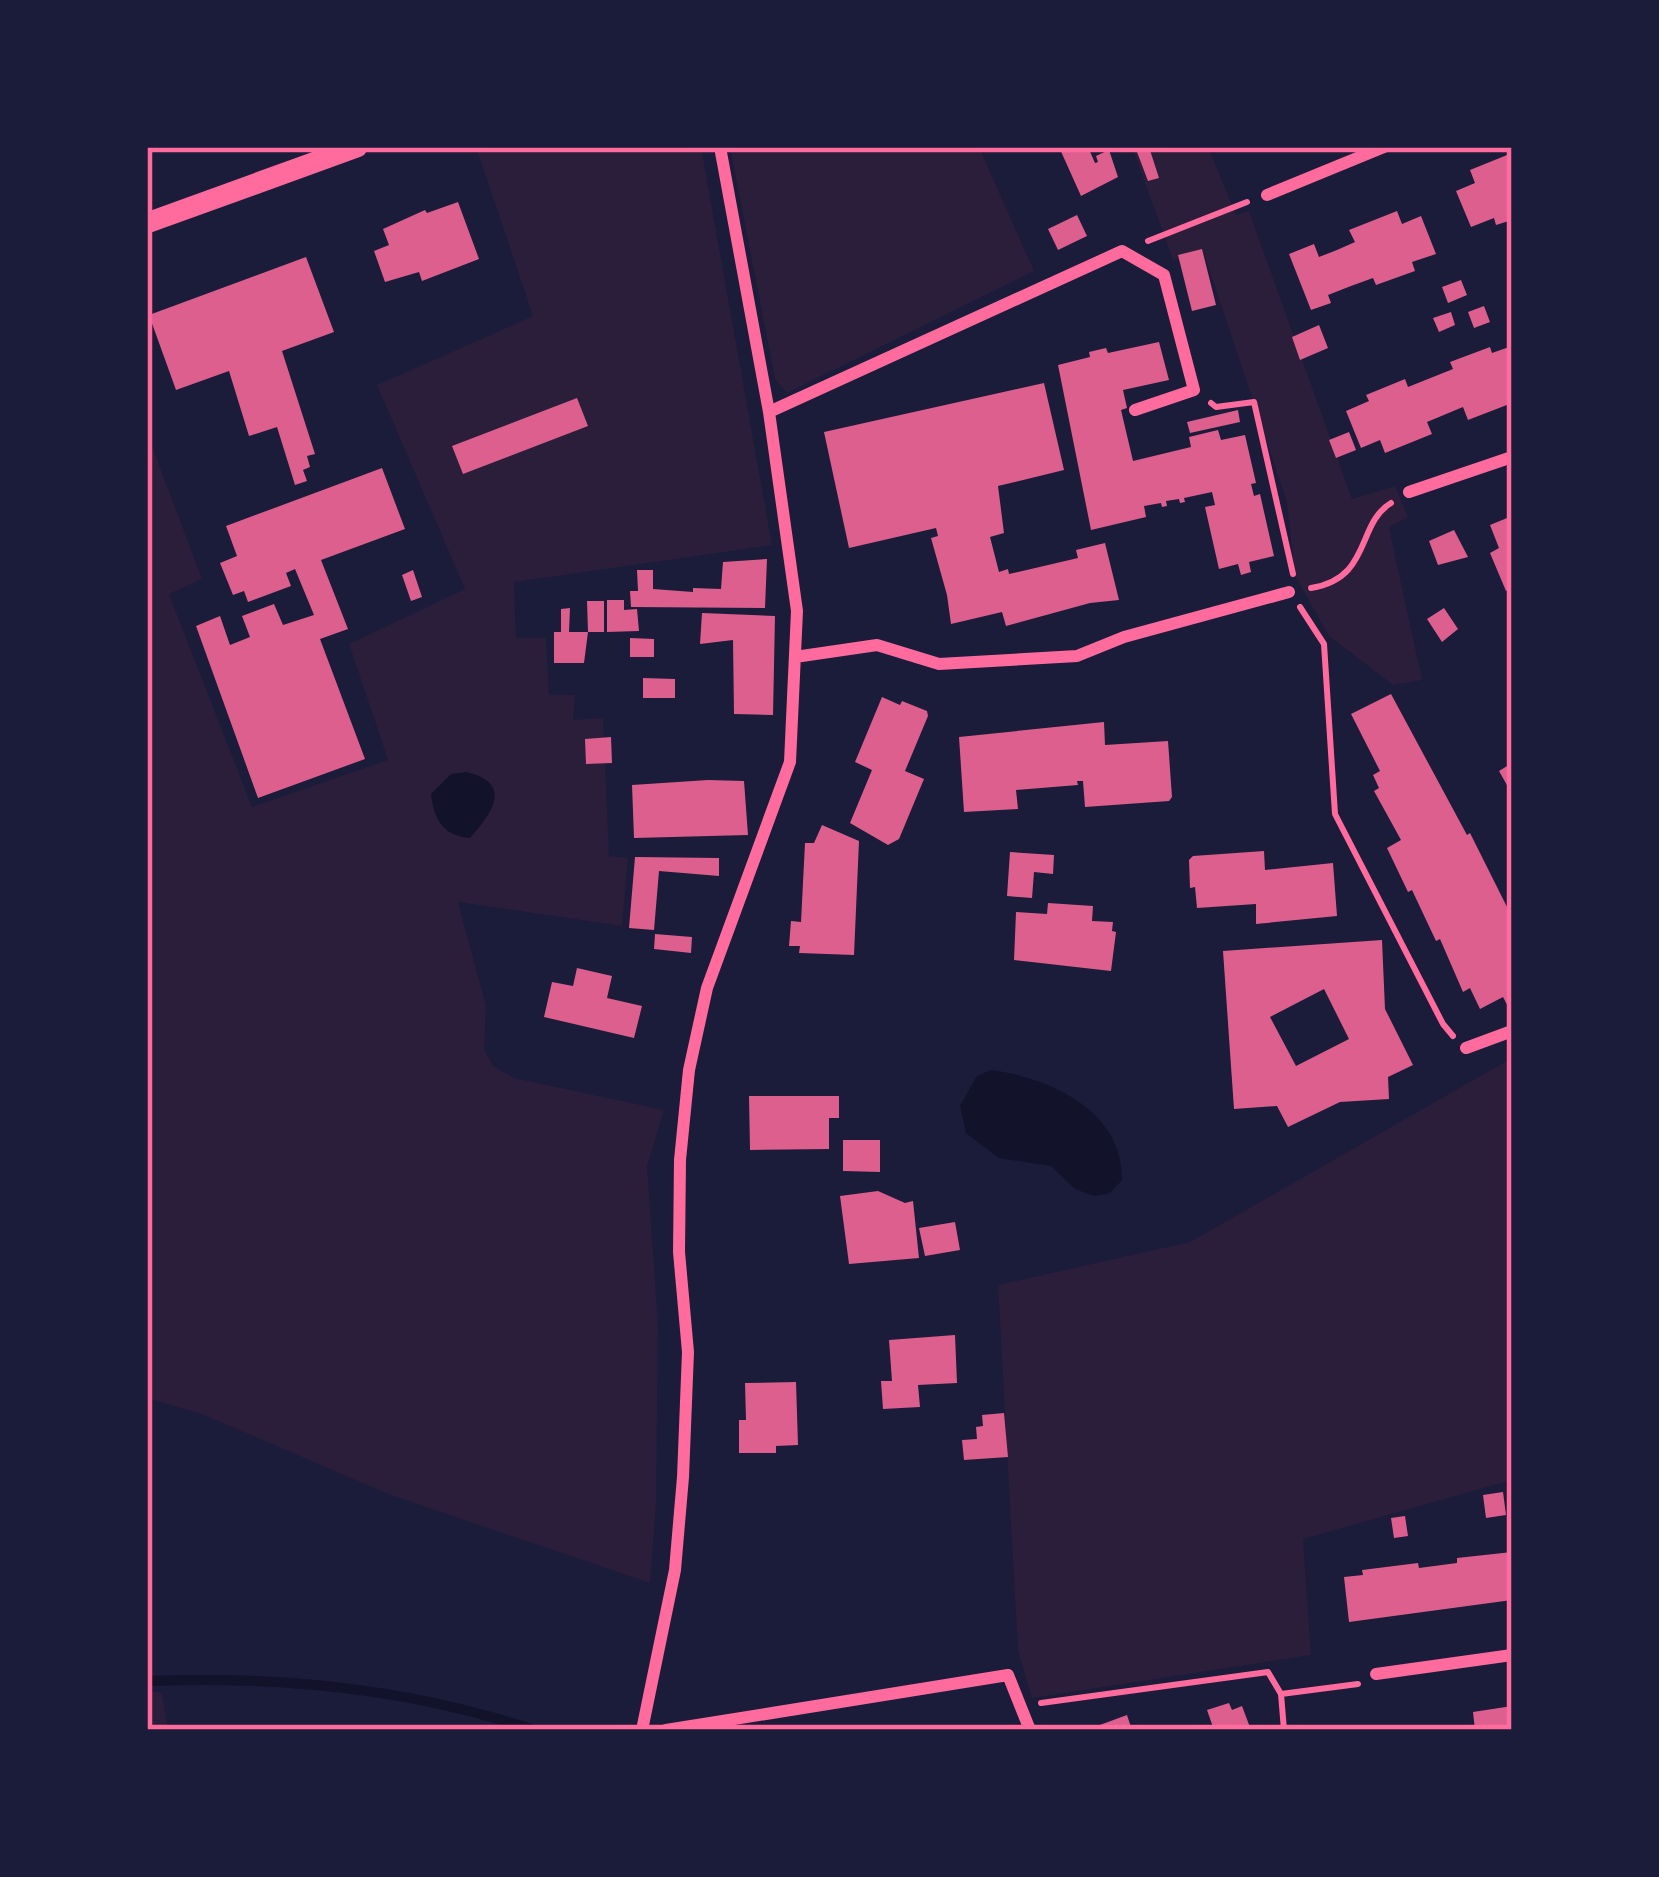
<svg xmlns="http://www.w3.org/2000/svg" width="1659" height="1877" font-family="Roboto,sans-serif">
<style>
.green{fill:#2a1e3b}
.water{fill:#12122b}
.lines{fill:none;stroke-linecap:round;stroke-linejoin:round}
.stream{stroke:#12122b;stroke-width:10}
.building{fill:#dd5f8e;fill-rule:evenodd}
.path{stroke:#ff6b9d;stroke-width:6}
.minor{stroke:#ff6b9d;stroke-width:12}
.tertiary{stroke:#ff6b9d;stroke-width:21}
.neatline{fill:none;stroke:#ff6b9d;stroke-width:4.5}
</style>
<rect width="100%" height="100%" fill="#1b1b3a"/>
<!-- green -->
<path class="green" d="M476,147H701L772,545L514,582L516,638H546L549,695H575L573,720L603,718L609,856L628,858L622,926L458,902L486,1006L484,1049L493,1066L514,1078L664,1110L647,1167L658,1324L656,1504L650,1583L388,1494L202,1414L147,1398V433L202,579L169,594L252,807L388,760L349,644L465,589L377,385L533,316Z
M730,147H979L1034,271L787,393L775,379Z
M1132,147H1208L1236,215L1249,211L1352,499L1395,486L1408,517L1389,527L1422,680L1393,685L1329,636L1295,576L1287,502L1204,254L1173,260Z
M1512,1058V1480L1303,1539L1311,1655L1032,1698L1018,1651L998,1285L1190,1242Z
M147,1691L162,1693L168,1730H147Z"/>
<!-- water -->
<path class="water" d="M466,772C514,783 492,813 470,838C443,836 434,819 431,794L451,774Z
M991,1070C1051,1078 1123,1111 1122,1180L1110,1193L1094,1196L1075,1189L1051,1166L999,1158L966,1133L960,1106L977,1076Z"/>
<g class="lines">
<!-- stream -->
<path class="stream" d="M147,1681C279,1676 407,1688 534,1730"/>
</g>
<!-- building -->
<path class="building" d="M1059,147H1088L1095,163L1098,162L1096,156L1109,150L1118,177L1081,196Z
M1149,147L1159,178L1148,181L1137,152Z
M1512,153V220L1496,225L1494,218L1471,227L1456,191L1475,183L1470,170Z
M458,202L479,259L422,281L419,272L385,282L374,251L389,245L383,229L425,210L427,213Z
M1397,211L1402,224L1421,216L1436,254L1412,262L1415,271L1376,285L1373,278L1351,286L1328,295L1331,303L1311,310L1289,254L1314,244L1319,257L1337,250L1355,242L1349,230Z
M1077,215L1087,236L1058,250L1048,229Z
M1202,249L1216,305L1192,311L1178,255Z
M306,257L334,332L282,351L315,454L307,456L310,467L303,470L307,481L295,485L277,427L249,436L229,371L176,390L149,315Z
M1461,280L1467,295L1448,303L1442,287Z
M1484,306L1490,322L1474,328L1468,312Z
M1451,312L1455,325L1439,332L1433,318Z
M1319,325L1328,348L1300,360L1292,337Z
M1159,342L1169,380L1123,390L1127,408L1121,410L1133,461L1191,447L1189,437L1218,430L1221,440L1245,435L1256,483L1251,484L1254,496L1260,494L1274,556L1249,562L1251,572L1241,575L1238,564L1219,569L1205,507L1215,505L1212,492L1184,498L1185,502L1180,503L1179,499L1166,501L1167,506L1162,507L1161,503L1144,506L1146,517L1091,530L1058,365L1090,357L1089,352L1106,348L1108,353Z
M1512,346V403L1468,420L1463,407L1427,422L1432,434L1385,453L1380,440L1361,448L1346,411L1369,401L1366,395L1405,379L1408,387L1453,369L1450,362L1490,347L1492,353Z
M1044,383L1064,470L998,486L1004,533L990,537L999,572L1008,569L1009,574L1078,558L1076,550L1105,543L1119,600L1090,603L1006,626L1002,612L951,624L947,595L931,538L938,536L936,528L849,548L824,432Z
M577,398L588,426L463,474L452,446Z
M1238,410L1240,422L1190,433L1187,422Z
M1349,432L1356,450L1336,458L1329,440Z
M382,468L405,529L321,560L348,629L320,639L365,759L258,798L196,626L220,616L230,645L250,637L242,616L274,604L283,625L314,615L295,569L286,573L291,586L248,602L244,591L233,595L220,563L237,556L226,526Z
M1512,516V588L1506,591L1490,553L1499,548L1490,525Z
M1454,530L1468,557L1438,565L1429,541Z
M767,559L765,608L631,607L630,591H638L637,570H653V589L693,592V588L721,589L723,562Z
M413,570L422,597L411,601L402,575Z
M607,600H624V610L637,609L639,631L607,632Z
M587,601H604V632H588Z
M570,608L569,632H588L584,663H554V632H561V609Z
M1444,608L1458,629L1442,642L1427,619Z
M702,613L775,616L773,715L734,714L733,640L700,644Z
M630,638L654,639V657H630Z
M643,678L675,679V698H643Z
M1391,694L1467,835L1470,833L1512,917V1014L1503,997L1480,1009L1470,988L1463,992L1440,939L1436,941L1412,890L1408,892L1387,848L1401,840L1374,791L1379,788L1373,775L1380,771L1351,714Z
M882,697L900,705L902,701L927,711L928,716L905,771L924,779L899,839L888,845L850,823L872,770L855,762Z
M1104,722L1105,745L1168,741L1172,797L1169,801L1085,807L1083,781H1077L1078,785L1016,790L1018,809L964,812L959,737Z
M611,737L612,763L586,764L585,739Z
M1512,763V794L1499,771Z
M708,780L744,781L748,835L634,838L632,785Z
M822,825L859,841L854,955L799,953L800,946H789L791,921L801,922L805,843H814Z
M1264,851L1265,870L1333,863L1337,916L1256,924V904L1197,908L1195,887L1190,888L1189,860L1193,856Z
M1010,852L1054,855L1053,874L1034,872L1032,898L1007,896Z
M635,857L719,858V876L659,871L654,930L629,928Z
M1048,903L1093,906L1092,921L1113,922L1112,931L1116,932L1111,971L1014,960L1016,912L1047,914Z
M655,934L692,937L691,953L654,949Z
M1382,940L1385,1009L1413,1065L1388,1077L1389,1099L1340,1102L1288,1127L1277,1106L1234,1109L1223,951ZM1324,989L1349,1039L1296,1066L1270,1017Z
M577,968L612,976L607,998L642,1006L634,1038L544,1017L552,982L573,986Z
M749,1096H839V1118H829V1149L750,1150Z
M843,1140H880V1172L843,1171Z
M878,1191L905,1203L913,1201L919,1258L849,1264L840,1196Z
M955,1222L960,1250L925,1256L919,1228Z
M955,1335L957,1383L918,1385L920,1407L883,1409L881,1381H892L889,1340Z
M796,1382L798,1445L776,1446V1453H739V1420H746L745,1383Z
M1004,1413L1008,1457L964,1460L962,1440L977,1439L976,1427L983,1426L982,1415Z
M1503,1492L1506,1515L1486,1518L1483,1495Z
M1405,1516L1408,1536L1394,1538L1391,1518Z
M1512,1552V1600L1349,1622L1344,1577L1363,1575L1362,1570L1418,1563L1419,1568L1457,1563V1558Z
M1229,1703L1232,1710L1242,1706L1251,1730H1214L1207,1710Z
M1512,1706V1730H1475L1473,1712Z
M1127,1715L1132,1730H1099L1097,1726Z"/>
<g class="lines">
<!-- path -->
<path class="path" d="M1148,241L1247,202
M1211,403L1216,407L1254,402L1293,574
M1311,588C1372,578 1356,524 1391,503
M1300,607L1324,644L1335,814L1443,1024L1453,1036
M1041,1703L1268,1672L1281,1694
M1284,1730L1281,1694L1358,1684"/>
<!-- minor -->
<path class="minor" d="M1267,195L1384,147
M769,412L1122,251L1164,275L1194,390L1135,410
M1409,492L1512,457
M795,657L877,645L939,664L1077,656L1124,637L1289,592
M1466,1048L1512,1031
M1376,1674L1512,1655
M642,1730L675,1570L683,1477L688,1352L679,1252L680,1160L689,1070L707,988L790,762L797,611L769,412L720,147
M666,1730L1008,1675L1030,1730"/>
<!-- tertiary -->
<path class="tertiary" d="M147,223L357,147"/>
</g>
<!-- border -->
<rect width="1659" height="1877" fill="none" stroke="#1b1b3a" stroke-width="300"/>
<rect x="150" y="150" width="1359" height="1577" class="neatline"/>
</svg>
